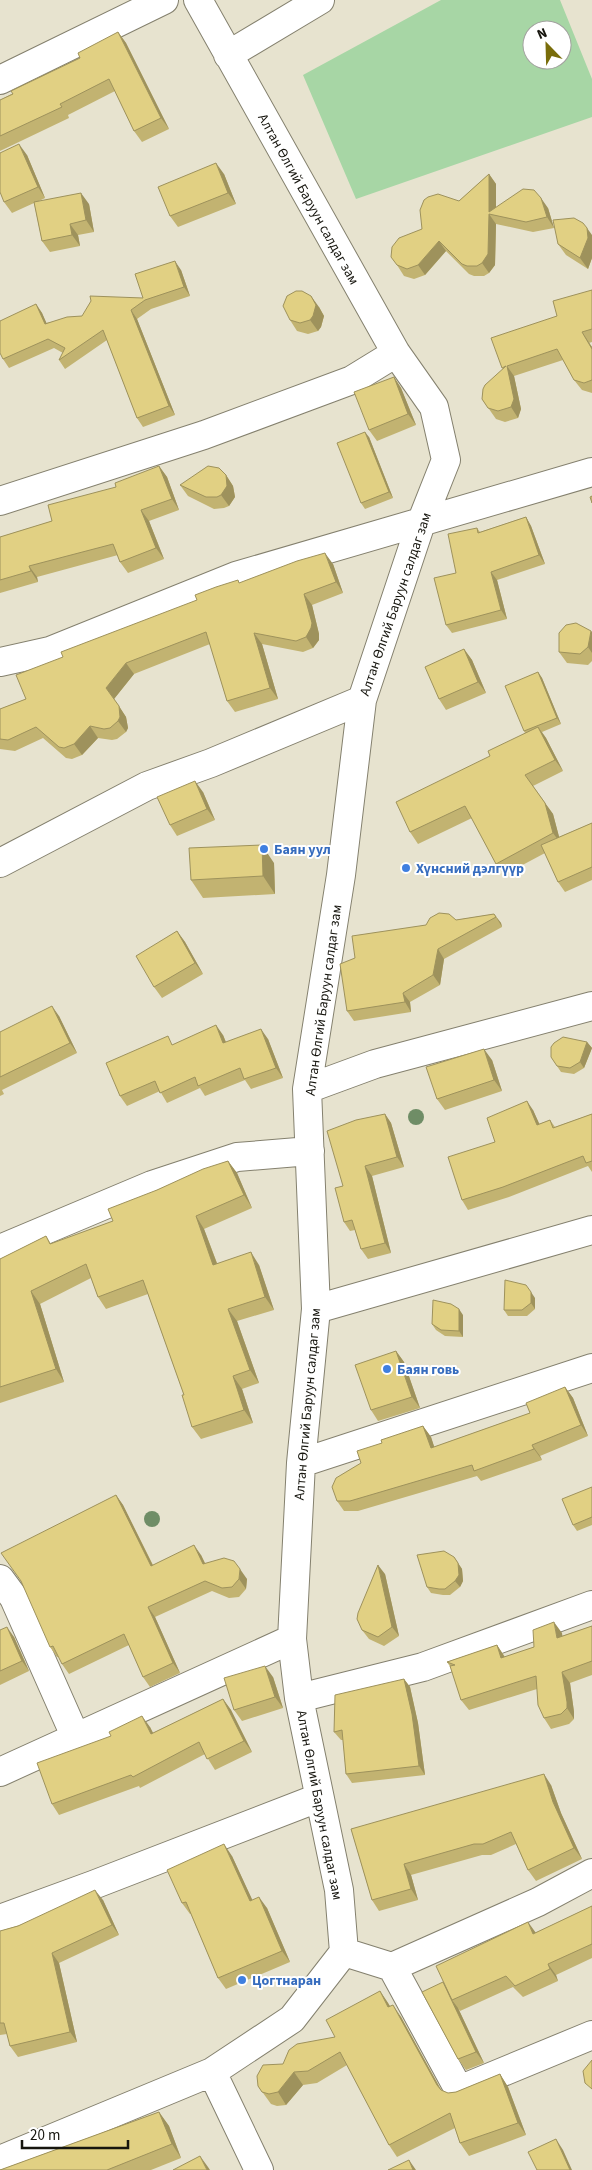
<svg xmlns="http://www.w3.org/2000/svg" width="592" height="2170" font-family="'Source Sans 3',sans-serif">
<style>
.green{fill:#a7d6a5;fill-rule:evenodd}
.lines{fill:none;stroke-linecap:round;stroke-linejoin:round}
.minor-casing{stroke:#84806e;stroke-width:30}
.minor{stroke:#fff;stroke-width:28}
.tree{fill:#6f8d66}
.wall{fill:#c2b371}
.shaded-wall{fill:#9e925c}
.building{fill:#e1d083;stroke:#9e925c}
.shop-dot{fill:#3f7fe0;stroke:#fff;stroke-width:2}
.labels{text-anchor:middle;stroke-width:4;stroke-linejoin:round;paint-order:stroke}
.street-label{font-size:14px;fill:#16150e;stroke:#fff}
.shop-label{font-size:14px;font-weight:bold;fill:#366cbe;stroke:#fff;text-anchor:start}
</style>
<rect width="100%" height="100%" fill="#e7e3cf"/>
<!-- green -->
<path class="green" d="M441,0H560L592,79V117L356,199L303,75ZM532,30H562V60H532Z"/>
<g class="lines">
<!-- minor casing -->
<g class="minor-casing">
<path id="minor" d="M198,0L396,353L434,407L446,460L421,523L362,700L341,875L307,1089L316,1309L301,1463L292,1639L299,1698L339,1890L344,1952L292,2019L212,2072L259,2170
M228,55L320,0
M0,80L164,0
M0,501L204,435L352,380L396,353
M0,662L50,651L236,576L592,472
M0,863L147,786L211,763L362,700
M307,1089L375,1064L592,1006
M0,1249L152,1185L237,1157L310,1151
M316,1309L592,1230
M301,1463L592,1368
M0,1579L14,1598L76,1738
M299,1698L423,1667L592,1605
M0,1772L292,1639
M0,1919L93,1885L318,1798
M344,1952L392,1967L538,1902L592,1873
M392,1967L459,2090L592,2035
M0,2160L212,2072"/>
</g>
<!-- minor -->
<use href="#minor" class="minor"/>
</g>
<!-- trees -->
<g class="tree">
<circle cx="416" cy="1117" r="8"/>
<circle cx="152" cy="1519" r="8"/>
</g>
<!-- wall -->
<path class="wall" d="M118,32L126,43L169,129L142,142L134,131L115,91L68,115L69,118L0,151V100L80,58Z
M27,155L45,198L39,201L89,204L94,232L78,235L80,246L50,252L42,241L34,203L12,213L4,202Z
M224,174L236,204L178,227L170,216Z
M489,174L496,184V207L548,208L554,228L533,232L496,224L495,265L489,273L484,276H474L469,274L446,251L425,275L414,279L404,276L397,265L422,229L459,201Z
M592,235V258L588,269L566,255L558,244Z
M181,270L190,296L151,309L137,319L175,415L143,427L137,418L107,340L65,369L59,360L63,353L54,348L9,368L3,359L36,304L42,313L46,323L82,316L143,298Z
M592,290V342L589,343L592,347V393L582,390L574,380L563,360L514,376L521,409L518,418L505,422L496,419L482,399L503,369L502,368L557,316Z
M319,307L324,316L321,327L318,331L308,334L297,331L290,320Z
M394,377L401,388L416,425L377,441L369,430Z
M369,437L393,498L365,509L361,503Z
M159,466L167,477L179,510L149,521L164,559L128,573L120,562L118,555L37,577L38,582L0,593V537L52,521L116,487Z
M226,475L233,486L235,497L229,506L224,508L214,509L188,496L180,485Z
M526,517L531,526L545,564L497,580L507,619L452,633L446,625L456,573L477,528L480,532Z
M333,564L343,593L312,605L319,634V640L313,648L303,652L262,644L278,699L235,712L227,701L210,644L134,674L114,699L126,717L128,728L126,732L117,739L112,740L98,738L82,755L72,759L66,758L43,738L15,751L0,749V709L26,699L63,657L240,583Z
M592,632V661L588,665L567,663L559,652Z
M464,649L472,660L486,693L446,710L439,699Z
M538,672L542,678L561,724L542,732L546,738L563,771L533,786L553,814L559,837L592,823V880L565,892L558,882L545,853L504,875L496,864L472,818L418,844L410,832L490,756L525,733L524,731Z
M203,792L215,820L177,836L170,825Z
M274,863L275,894L203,898L191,880Z
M494,914L501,923L502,927L444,959L440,985L410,1002L411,1012L354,1021L347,1011L456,920Z
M177,931L185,942L203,974L162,998L154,987Z
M59,1016L77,1053L2,1090L4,1094L0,1096V1032Z
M223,1035L226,1042L268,1039L283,1078L251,1089L245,1080L205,1096L200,1088L167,1103L160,1091L127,1106L120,1096L174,1044Z
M587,1042L592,1048L584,1068L574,1074L561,1072L557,1066Z
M492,1060L502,1091L445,1110L437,1099Z
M533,1110L539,1124L550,1120L555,1127L592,1114V1172L588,1166L509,1197L468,1210L462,1200L495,1142Z
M385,1114L391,1123L404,1167L372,1176L391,1253L368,1259L361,1249L355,1230L350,1231L344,1222L343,1186Z
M228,1161L237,1173L252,1208L204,1229L217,1263L259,1265L274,1310L237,1321L259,1383L242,1389L253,1423L201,1439L192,1427L184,1395L148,1294L106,1309L98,1297L91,1278L40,1304L64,1382L0,1403V1259L46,1236L51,1244L113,1221L157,1190Z
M535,1298V1309L527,1316H508L504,1310Z
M463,1315V1337L445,1336L436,1330L432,1324Z
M396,1351L404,1362L420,1408L378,1421L371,1410Z
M565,1387L573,1398L588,1436L540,1456L542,1460L481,1481L477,1476L358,1511H344L337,1501L361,1463L382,1443L423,1426L431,1437L434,1447L530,1413Z
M592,1487V1525L577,1531L573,1525Z
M116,1495L123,1505L153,1565L201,1555L205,1563L247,1579L246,1589L239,1597L229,1598L212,1591L155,1617L180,1673L150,1687L143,1677L129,1645L69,1674L62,1664L59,1657H57L50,1647Z
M454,1557L462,1569L463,1581L460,1587L450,1595H443L431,1593L427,1587Z
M385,1574L399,1636L384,1646L369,1639L362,1630Z
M592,1626V1675L570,1683L574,1712V1719L569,1724L551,1729L544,1718L537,1689L469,1710L461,1700L451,1668L447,1662L497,1645L505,1657L534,1647L562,1633V1636Z
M0,1630L14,1637L29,1671L0,1685Z
M273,1677L283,1708L242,1721L234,1710Z
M404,1679L410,1687L418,1723L425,1775L352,1783L346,1774L343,1740H341L334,1732Z
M223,1699L231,1710L252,1752L215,1770L205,1754L140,1788L139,1786L59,1815L52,1804L150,1727L153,1733Z
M551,1785L561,1813L582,1859L536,1881L528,1870L516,1844L491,1855H482L411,1875L418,1900L379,1911L372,1900L351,1829Z
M232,1856L252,1900L267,1908L290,1962L226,1989L218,1978L191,1914H190L182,1903Z
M103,1900L119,1935L59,1963L77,2042L18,2057L10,2046L7,2034L0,2035V1931Z
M592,1906V1958L556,1975L558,1981L523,1997L513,1987L460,2011L458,2008L484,2063L466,2070L458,2059L446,1986L535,1933Z
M380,1991L390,2006L401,2017L441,2090L448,2093L456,2092L500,2074L508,2087L526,2135L469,2156L460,2143L455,2128L397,2157L389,2145L347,2065L317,2083L303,2085L286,2105L277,2106L271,2104L258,2086L283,2064L335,2037Z
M159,2112L169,2126L181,2158L151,2170H0Z"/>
<!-- shaded-wall -->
<path class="shaded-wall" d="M118,32L126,43L169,129L161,118Z
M19,144L27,155L45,198L38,187Z
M216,163L224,174L236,204L228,193Z
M489,174L496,184V216L489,212Z
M81,193L89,204L94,232L86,220Z
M541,198L548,208L554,228L547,217Z
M489,214L496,224L495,265L489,273L482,263Z
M70,224L78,235L80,246L72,235Z
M587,228L592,235V258L588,269L580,258Z
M439,241L446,251L425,275L418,265Z
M175,261L181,270L190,296L184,287Z
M311,296L319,307L324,316L321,327L318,331L310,320Z
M36,304L42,313L51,333L45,324Z
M131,310L137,319L175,415L169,406Z
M582,332L592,347V349Z
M507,366L514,376L521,409L518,418L511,407Z
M394,377L401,388L416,425L408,414Z
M365,432L369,437L393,498L389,492Z
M159,466L167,477L179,510L172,499Z
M226,475L233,486L235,497L229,506L221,495Z
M141,510L149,521L164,559L156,548Z
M526,517L531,526L545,564L539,555Z
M325,553L333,564L343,593L336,582Z
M29,566L37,577L38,582L31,571Z
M491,572L497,580L507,619L501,610Z
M304,594L312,605L319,634V640L313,648L306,637Z
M591,631L592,632V653L588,647Z
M254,633L262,644L278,699L270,688Z
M464,649L472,660L486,693L478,682Z
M126,663L134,674L114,699L106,688Z
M538,672L542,678L561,724L557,718Z
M119,706L126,717L128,728L126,732L118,721Z
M90,726L98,738L82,755L74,744Z
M538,727L546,738L563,771L555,760Z
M195,781L203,792L215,820L207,809Z
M545,803L553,814L561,844L553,833Z
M262,845L274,863L275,894L263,876Z
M494,914L501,923L502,927L496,917Z
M177,931L185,942L203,974L195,963Z
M438,949L444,959L440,985L433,975Z
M403,993L410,1002L411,1012L405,1002Z
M52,1006L59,1016L77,1053L70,1043Z
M216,1025L223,1035L230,1053L223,1043Z
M261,1029L268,1039L283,1078L276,1068Z
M587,1042L592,1048L584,1068L580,1062Z
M484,1049L492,1060L502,1091L494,1080Z
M527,1101L533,1110L544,1134L537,1125Z
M385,1114L391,1123L404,1167L397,1157Z
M228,1161L237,1173L252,1208L244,1195Z
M365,1166L372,1176L391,1253L385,1243Z
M196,1216L204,1229L222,1277L213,1265Z
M251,1252L259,1265L274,1310L265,1297Z
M31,1291L40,1304L64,1382L56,1369Z
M531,1292L535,1298V1309L531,1303Z
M228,1309L237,1321L259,1383L250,1370Z
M459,1309L463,1315V1337L459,1331Z
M396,1351L404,1362L420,1408L412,1397Z
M233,1376L242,1389L253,1423L244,1410Z
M565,1387L573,1398L588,1436L581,1425Z
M423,1426L431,1437L438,1458L431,1448Z
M532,1445L540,1456L542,1460L534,1449Z
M116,1495L123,1505L158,1576L151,1566Z
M194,1545L201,1555L210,1574L203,1564Z
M454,1557L462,1569L463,1581L460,1587L455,1581Z
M378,1565L385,1574L399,1636L392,1627Z
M240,1569L247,1579L246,1589L239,1579Z
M148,1607L155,1617L180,1673L173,1663Z
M554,1622L562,1633L564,1649L557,1638Z
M7,1627L14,1637L29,1671L22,1661Z
M497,1645L504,1656L508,1669L501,1658Z
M265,1666L273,1677L283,1708L275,1697Z
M562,1672L570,1683L574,1712V1719L567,1708Z
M404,1679L410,1687L418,1723L425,1775L419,1766Z
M223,1699L231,1710L252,1752L244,1741Z
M142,1716L150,1727L159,1745L151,1734Z
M544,1774L551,1785L561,1813L582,1859L574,1848L553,1802Z
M224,1844L232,1856L258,1912L250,1901Z
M404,1864L411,1875L418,1900L411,1889Z
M95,1890L103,1900L119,1935L112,1925Z
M259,1897L267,1908L290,1962L282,1951Z
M528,1922L536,1933L533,1934Z
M52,1953L59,1963L77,2042L70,2032Z
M548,1964L556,1975L558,1981L550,1969Z
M443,1982L452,2000L458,2008L484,2063L476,2052Z
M380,1991L388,2003L397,2019L388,2007Z
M393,2005L401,2017L445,2097L437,2085Z
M294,2072L303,2085L286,2105L278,2092Z
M500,2074L508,2087L526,2135L518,2123Z
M159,2112L169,2126L181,2158L172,2144Z
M556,2139L563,2150L572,2170H570Z
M200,2156L208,2167L210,2170H207Z
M409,2160L416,2170H413Z"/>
<!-- building -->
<path class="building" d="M118,32L161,118L134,131L109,79L60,104L62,107L0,136V100L13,94L11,91L80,58L78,53Z
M19,144L38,187L4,202L0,192V153Z
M216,163L228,193L170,216L158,187Z
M489,174V212L523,189L534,190L541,198L547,217L526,222L489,214L488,254L482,263L477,266H467L462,264L439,241L418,265L407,269L397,265L391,257L392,247L399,238L422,229L420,210L424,200L428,197L438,194L459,201Z
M81,193L86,220L70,224L72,235L42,241L34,202Z
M574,218L583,223L587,228L588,238L580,258L558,244L553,220Z
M175,261L184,287L145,300L131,310L169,406L137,418L103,330L59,360L65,348L48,339L3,359L0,353V321L36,304L45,324L67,317L82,316L91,301L90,296L143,298L135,274Z
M592,290V329L582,332L592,349V380L584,383L574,380L557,349L507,366L514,399L511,407L498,411L488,408L482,399L483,389L485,385L506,366L502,368L491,338L557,316L553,301Z
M296,291H302L311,296L316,305L313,316L310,320L300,323L290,320L283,306L287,296Z
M394,377L408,414L369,430L354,392Z
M365,432L389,492L361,503L337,443Z
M159,466L172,499L141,510L156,548L120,562L113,544L29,566L31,571L0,580V537L52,521L48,505L116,487L115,483Z
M208,466L219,468L226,475L227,486L221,495L217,497H206L180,485Z
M592,496V503L590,497Z
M526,517L539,555L491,572L501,610L446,625L434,578L456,573L448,534L477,528L478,533Z
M325,553L336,582L304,594L312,623L311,628L306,637L296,641L254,633L270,688L227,701L206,632L126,663L106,688L119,706L120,717L118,721L110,728L104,729L90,726L74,744L64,748L59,747L36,727L8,740L0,739V709L26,699L16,675L63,657L61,652L197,600L195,595L216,587L238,580L239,583L297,561Z
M576,623L591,631L588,647L580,654L559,652V633L566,625Z
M464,649L478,682L439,699L425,667Z
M538,672L557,718L524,731L505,686Z
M538,727L555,760L525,775L545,803L553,833L496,864L465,806L410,832L396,802L490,756L488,751Z
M195,781L207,809L170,825L157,797Z
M592,823V867L558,882L541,845Z
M262,845L263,876L191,880L189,848Z
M439,913L449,914L456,920L494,914L496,917L438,949L433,975L403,993L405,1002L347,1011L340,964L355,958L352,936L426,925L430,918Z
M177,931L195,963L154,987L136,956Z
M52,1006L70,1043L0,1077V1032Z
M216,1025L223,1043L261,1029L276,1068L244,1079L240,1068L198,1086L195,1077L160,1093L155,1081L120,1096L106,1063L168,1036L172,1045Z
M563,1037L587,1042L580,1062L570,1068L557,1066L551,1057V1047L554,1043Z
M484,1049L494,1080L437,1099L426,1067Z
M527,1101L537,1125L550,1120L553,1128L592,1114V1161L586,1163L583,1156L503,1187L462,1200L448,1157L495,1142L487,1118Z
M385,1114L397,1157L365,1166L385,1243L361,1249L352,1220L344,1222L335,1188L343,1186L327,1131L356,1120Z
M228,1161L244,1195L196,1216L213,1265L251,1252L265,1297L228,1309L250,1370L233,1376L244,1410L192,1427L182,1395H184L143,1280L98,1297L86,1264L31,1291L56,1369L0,1387V1259L46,1236L50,1244L113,1221L108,1209L157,1190L203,1169Z
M505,1280L526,1285L531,1292V1303L522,1310H504Z
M433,1300L451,1304L459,1309V1331L441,1330L432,1324Z
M396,1351L412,1397L371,1410L355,1365Z
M565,1387L581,1425L532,1445L534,1449L474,1471L472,1465L350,1501H337L332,1487L336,1478L361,1463L357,1451L382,1443L381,1440L423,1426L431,1448L530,1413L526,1403Z
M592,1487V1517L573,1525L562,1499Z
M116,1495L151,1566L194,1545L203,1564L224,1558L234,1561L240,1569L239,1579L232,1587L222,1588L205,1581L148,1607L173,1663L143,1677L124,1634L62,1664L53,1646L50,1647L21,1581L1,1553Z
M444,1551L454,1557L458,1563L459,1575L455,1581L445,1589H439L427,1587L417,1555Z
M378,1565L392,1627L378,1637L362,1630L357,1619L358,1613Z
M554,1622L557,1638L592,1626V1661L562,1672L567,1702V1708L561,1714L544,1718L538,1705L536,1676L461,1700L450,1666L455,1665L447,1662L497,1645L501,1658L534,1647L533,1630Z
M7,1627L22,1661L0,1671V1630Z
M265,1666L275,1697L234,1710L224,1678Z
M404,1679L412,1714L419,1766L346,1774L342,1730L334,1732L335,1695Z
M223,1699L244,1741L207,1759L199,1742L133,1777L131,1775L52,1804L37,1763L111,1736L109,1732L142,1716L151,1734Z
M544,1774L553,1802L574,1848L528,1870L511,1832L483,1844H474L404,1864L411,1889L372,1900L351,1829Z
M224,1844L250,1901L259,1897L282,1951L218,1978L186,1902L182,1903L167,1870Z
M95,1890L112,1925L52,1953L70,2032L10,2046L4,2023H0V1931L18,1926Z
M592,1906V1944L548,1964L550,1969L515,1986L506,1976L452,2000L436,1966L528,1922L533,1934Z
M443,1982L476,2052L458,2059L422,1992Z
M380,1991L388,2007L393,2005L437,2085L441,2090L448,2093L456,2092L500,2074L518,2123L460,2143L450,2113L389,2145L340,2052L308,2071L294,2072L278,2092L269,2094L262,2092L258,2086L257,2076L263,2065L283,2064L289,2050L297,2044L335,2037L326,2020Z
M592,2060V2089L585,2083L583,2071Z
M159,2112L172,2144L107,2170H0Z
M556,2139L570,2170H537L528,2152Z
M200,2156L207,2170H173Z
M409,2160L413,2170H388Z"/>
<!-- markers -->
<g class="shop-dot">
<circle cx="264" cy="849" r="5"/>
<circle cx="406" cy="868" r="5"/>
<circle cx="387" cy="1369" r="5"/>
<circle cx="242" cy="1980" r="5"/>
</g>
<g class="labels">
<!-- street labels -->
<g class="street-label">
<text transform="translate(309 199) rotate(61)" y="5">Алтан Өлгий Баруун салдаг зам</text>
<text transform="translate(395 604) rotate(-71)" y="5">Алтан Өлгий Баруун салдаг зам</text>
<text transform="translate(323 1000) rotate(-82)" y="5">Алтан Өлгий Баруун салдаг зам</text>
<text transform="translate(307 1404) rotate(-85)" y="5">Алтан Өлгий Баруун салдаг зам</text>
<text transform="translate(320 1805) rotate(79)" y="5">Алтан Өлгий Баруун салдаг зам</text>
</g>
<!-- shop labels -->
<g class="shop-label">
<text x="274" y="854">Баян уул</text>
<text x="416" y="873">Хүнсний дэлгүүр</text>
<text x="397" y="1374">Баян говь</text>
<text x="252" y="1985">Цогтнаран</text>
</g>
</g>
<!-- north arrow -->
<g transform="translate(547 45) rotate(337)"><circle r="24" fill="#ffffff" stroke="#a2a19f"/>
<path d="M0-4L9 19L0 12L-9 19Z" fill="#796d0a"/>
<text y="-8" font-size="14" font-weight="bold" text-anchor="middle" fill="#16150e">N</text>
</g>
<!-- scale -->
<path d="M22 2140v8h106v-8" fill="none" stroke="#16150e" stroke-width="2.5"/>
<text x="30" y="2140" font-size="15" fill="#16150e" stroke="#ffffff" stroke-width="4" paint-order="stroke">20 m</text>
</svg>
